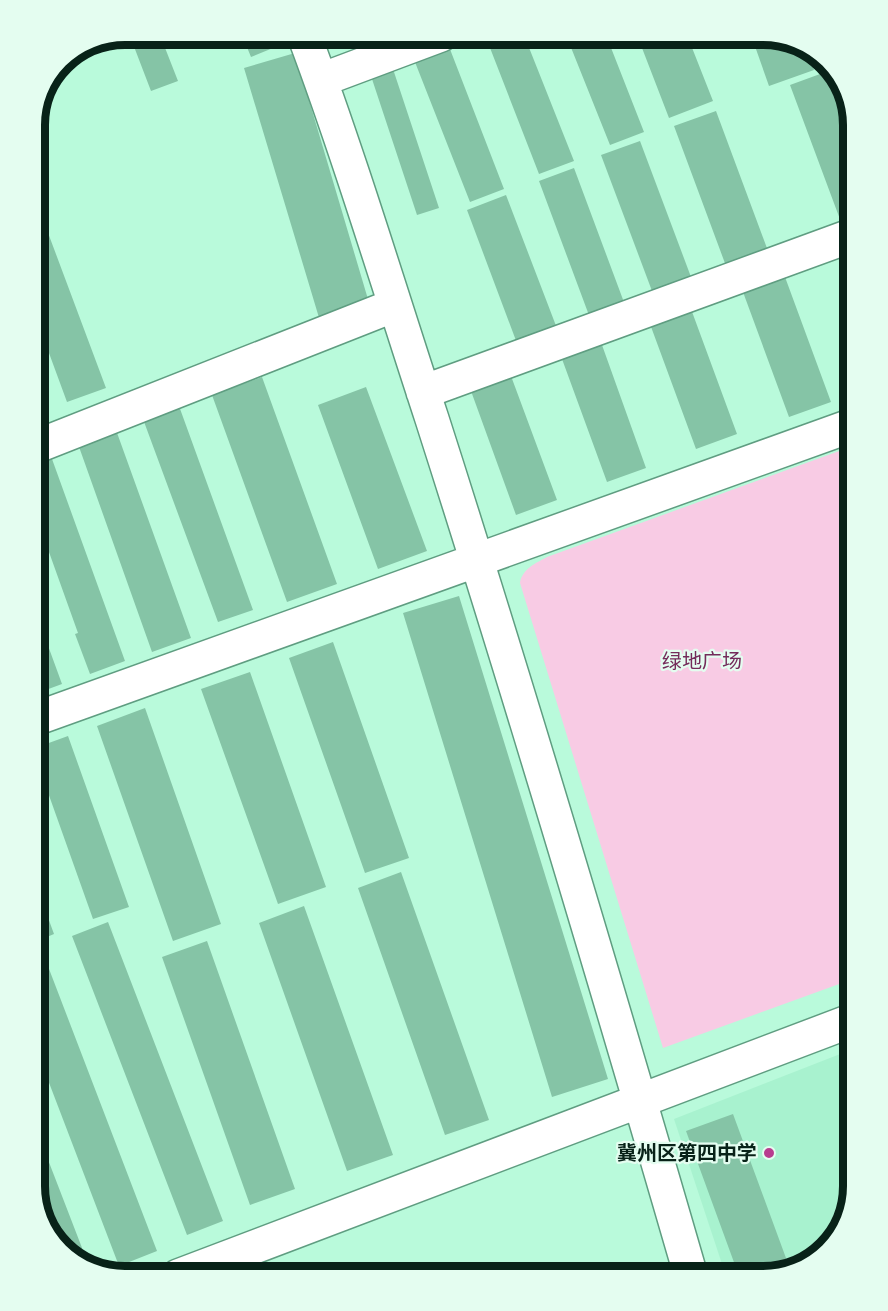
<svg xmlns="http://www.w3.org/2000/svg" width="888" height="1311" font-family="Lato,'Noto Sans SC',sans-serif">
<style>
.built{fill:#a8f2cf}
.green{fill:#f8cbe4}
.building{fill:#85c4a6}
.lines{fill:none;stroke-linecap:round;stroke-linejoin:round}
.minor-casing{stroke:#5f9d81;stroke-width:36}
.minor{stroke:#fff;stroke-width:33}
.poi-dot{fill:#b83d8f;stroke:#e4fdf0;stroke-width:2}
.labels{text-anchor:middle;stroke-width:4.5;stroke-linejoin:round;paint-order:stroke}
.park-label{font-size:20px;fill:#742b5a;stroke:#e4fdf0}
.poi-label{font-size:20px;font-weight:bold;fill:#082218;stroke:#e4fdf0;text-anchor:end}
.rim{fill:none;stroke:#082218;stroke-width:8}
</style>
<rect width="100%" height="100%" fill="#b9fadb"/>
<!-- built -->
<path class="built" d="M853,1049V1187L841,1232L808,1265L764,1276H726L674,1119Z"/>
<!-- green -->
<path class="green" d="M853,446V979L663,1048L520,583C522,569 536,563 547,557Z"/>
<!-- building -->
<path class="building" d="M125,34L146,35L58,68L61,61Z
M157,35H160L178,81L151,91L133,44Z
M242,35H293L295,39L251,57Z
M350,35H421L359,58Z
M485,35H524L574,161L539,174Z
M566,35H606L644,132L610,145Z
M637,35H687L713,101L669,118Z
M751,35H769L806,47L814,70L769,86Z
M448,44L504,189L470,202L413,57Z
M295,53L370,306L320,321L244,68Z
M393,69L439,208L417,215L371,76Z
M831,70L853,131V217L841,222L790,85Z
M716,111L768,251L726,266L674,126Z
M640,141L691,277L652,291L601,155Z
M574,168L625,305L590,318L539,181Z
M506,195L558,331L518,346L467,210Z
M35,198L106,388L67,402L35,315Z
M853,252V293L840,257Z
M785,277L831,402L789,417L743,292Z
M691,309L737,434L696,449L650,324Z
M602,345L646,468L607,482L562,359Z
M511,376L557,500L516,515L471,391Z
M262,377L337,584L287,602L212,395Z
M366,387L427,551L378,569L318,405Z
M35,391L44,414L35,417Z
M179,406L253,610L218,622L143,419Z
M116,430L191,638L152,652L78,444Z
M52,459L125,661L90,674L75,634L78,633L35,513V465Z
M459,596L608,1079L552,1097L403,613Z
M35,610L62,684L35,694Z
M333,642L409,858L365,873L289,658Z
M250,672L326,887L278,904L201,689Z
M145,708L221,924L173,941L97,726Z
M68,736L129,907L93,919L35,756V748Z
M401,872L489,1120L445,1135L358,888Z
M35,882L54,934L35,942Z
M304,906L393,1155L347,1171L259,923Z
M108,922L223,1221L187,1235L72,936Z
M207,941L295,1189L250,1205L162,957Z
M41,948L157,1251L119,1266L35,1046V950Z
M733,1114L790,1269L764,1276H739L686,1131Z
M35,1126L89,1266L75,1261L46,1231L34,1186Z"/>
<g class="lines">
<!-- minor casing -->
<g class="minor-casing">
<path id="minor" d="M304,35C351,161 390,291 432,419C523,703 608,990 691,1276
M321,80L441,35
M423,392L853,235
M35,447L395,305
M35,719L853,425
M178,1276L853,1020"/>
</g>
<!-- minor -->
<use href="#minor" class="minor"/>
</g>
<!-- markers -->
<circle class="poi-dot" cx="769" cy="1153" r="6"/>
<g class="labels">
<!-- park labels -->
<g class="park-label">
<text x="702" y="668">绿地广场</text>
</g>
<!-- poi labels -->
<g class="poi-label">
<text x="757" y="1160">冀州区第四中学</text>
</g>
</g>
<!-- crop -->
<path d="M0 0H888V1311H0ZM125 45H763A80 80 0 0 1 843 125V1186A80 80 0 0 1 763 1266H125A80 80 0 0 1 45 1186V125A80 80 0 0 1 125 45Z" fill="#e4fdf0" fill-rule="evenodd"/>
<path class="rim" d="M125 45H763A80 80 0 0 1 843 125V1186A80 80 0 0 1 763 1266H125A80 80 0 0 1 45 1186V125A80 80 0 0 1 125 45Z"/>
</svg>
